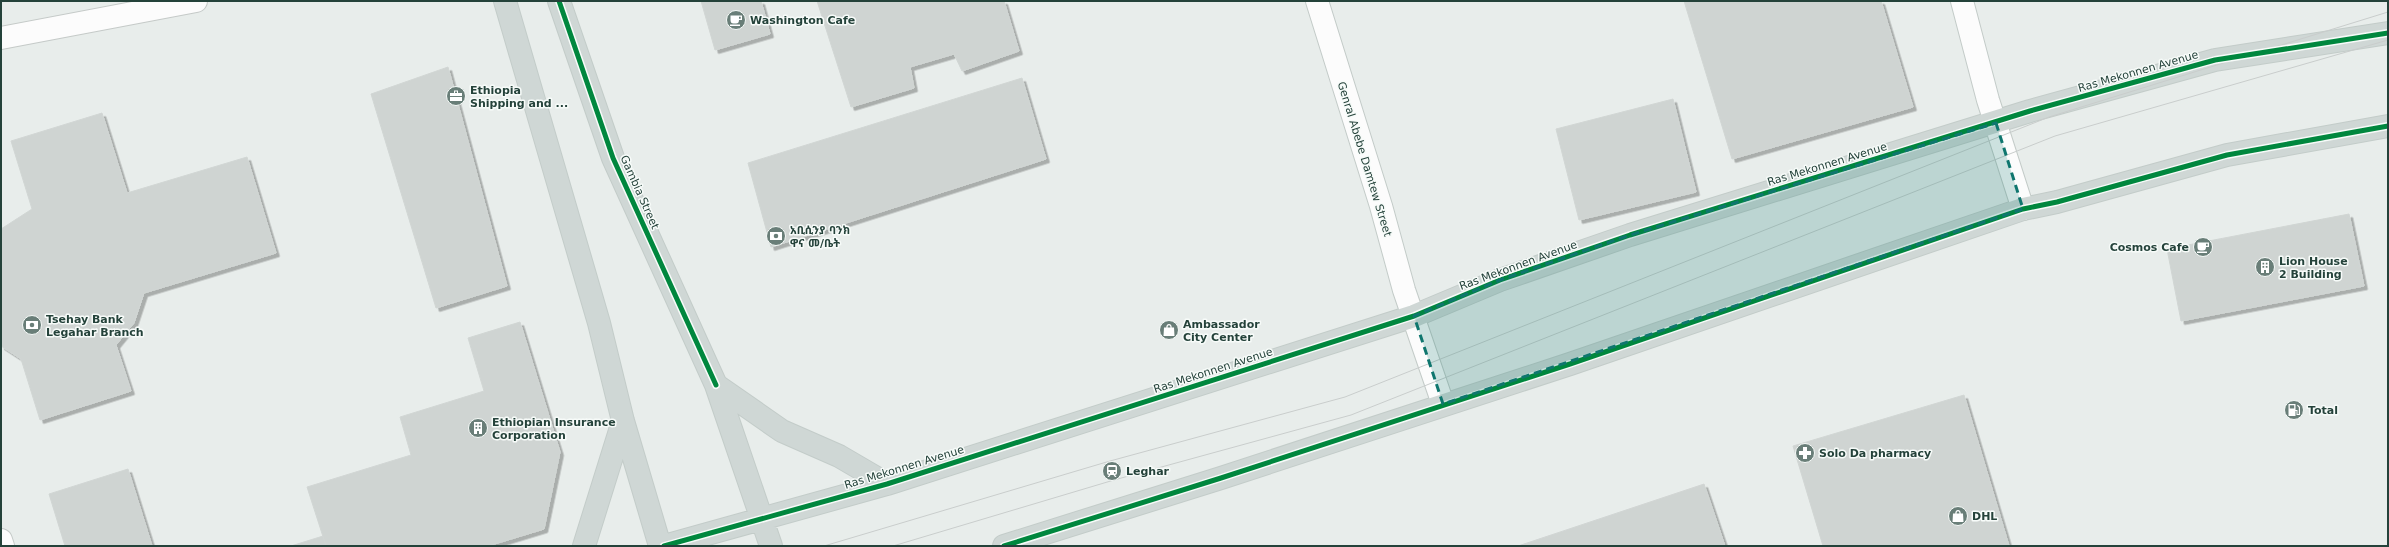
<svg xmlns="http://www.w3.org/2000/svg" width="2389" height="547" font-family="'DejaVu Sans','Noto Sans Ethiopic',sans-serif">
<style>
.building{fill:#cfd4d2;stroke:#d1d6d4;filter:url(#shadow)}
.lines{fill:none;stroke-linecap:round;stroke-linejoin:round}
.street-casing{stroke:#c5cac8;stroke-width:24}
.secondary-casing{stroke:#c3cbc8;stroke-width:24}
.primary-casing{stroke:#c3ccc9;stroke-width:24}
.street{stroke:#fcfcfc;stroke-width:22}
.secondary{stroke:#fcfcfc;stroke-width:22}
.primary{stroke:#cfd7d5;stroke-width:22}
.tram{stroke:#c9cdcc;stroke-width:1}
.cycleway-casing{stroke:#f7fbf9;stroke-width:8}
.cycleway{stroke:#00873e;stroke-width:5}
.marked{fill:#0f766e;fill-opacity:0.2;stroke:#0f766e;stroke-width:3;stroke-dasharray:8 5;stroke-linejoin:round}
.labels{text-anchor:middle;stroke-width:3;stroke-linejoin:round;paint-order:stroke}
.poi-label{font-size:11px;font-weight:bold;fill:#24423a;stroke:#f7fbf9;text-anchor:start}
.street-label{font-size:11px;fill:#24423a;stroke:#f7fbf9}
</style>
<defs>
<filter id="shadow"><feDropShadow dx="3.5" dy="3.5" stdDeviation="0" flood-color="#0004"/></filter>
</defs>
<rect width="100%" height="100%" fill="#e8edeb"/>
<!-- building -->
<path class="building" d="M701,1H761L770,34L715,50Z
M817,1H1004L1019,51L962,71L954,54L910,67L914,88L851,107Z
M1684,1H1881L1913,107L1732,159Z
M448,67L507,286L436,308L371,94Z
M1022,78L1046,159L771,247L748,163Z
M1673,99L1696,192L1579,220L1556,129Z
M102,113L127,193L247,157L276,253L144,293L134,323L116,345L131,391L40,420L21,359L1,346V229L32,209L11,141Z
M2349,214L2364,286L2181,321L2167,249Z
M520,322L560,452L544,529L488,546H326L307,487L411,455L400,417L484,391L468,338Z
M1964,395L2009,546H1823L1793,446Z
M128,469L152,546H65L49,494Z
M1704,484L1725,546H1518Z
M323,536L326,546H291Z"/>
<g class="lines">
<!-- street casing -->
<g class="street-casing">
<path id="street" d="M1,38L196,1
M1,540L3,546"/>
</g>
<!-- secondary casing -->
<g class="secondary-casing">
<path id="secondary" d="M1317,1L1381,206L1404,290L1443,404
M1962,1L1988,100L2023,209"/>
</g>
<!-- primary casing -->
<g class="primary-casing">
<path id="primary" d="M505,1L599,323L623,421L660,546
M559,1L613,158L716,385L771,546
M716,385L782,431L839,456L887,484
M584,546L623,421
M664,546L887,484L1414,316L1500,280L1630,235L2030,111L2215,60L2388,33
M1004,546L1221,478L1570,364L2023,209L2057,202L2227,155L2388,126"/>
</g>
<!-- street -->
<use href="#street" class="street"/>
<!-- secondary -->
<use href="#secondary" class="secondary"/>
<!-- primary -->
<use href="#primary" class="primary"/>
<!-- tram -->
<path class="tram" d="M824,546L1110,461L1345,397L2049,117L2388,12
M893,546L1114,480L1351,415L2055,136L2388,40"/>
<!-- cycleway casing -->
<g class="cycleway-casing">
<path id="cycleway" d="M559,1L613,158L716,385
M664,546L887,484L1414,316L1500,280L1630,235L2030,111L2215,60L2388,33
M1004,546L1221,478L1570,364L2023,209L2057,202L2227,155L2388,126"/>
</g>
<!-- cycleway -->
<use href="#cycleway" class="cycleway"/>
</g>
<!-- marked area -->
<path class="marked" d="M1996,123L2023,209L1443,404L1414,316L1500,280L1630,235Z"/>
<!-- icons -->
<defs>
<g id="cafe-disc" transform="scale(1)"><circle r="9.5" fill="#697e78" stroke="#f7fbf9"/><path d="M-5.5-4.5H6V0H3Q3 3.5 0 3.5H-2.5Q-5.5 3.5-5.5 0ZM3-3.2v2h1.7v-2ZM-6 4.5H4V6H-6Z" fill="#fff"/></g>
<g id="office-disc" transform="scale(1)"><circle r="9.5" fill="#697e78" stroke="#f7fbf9"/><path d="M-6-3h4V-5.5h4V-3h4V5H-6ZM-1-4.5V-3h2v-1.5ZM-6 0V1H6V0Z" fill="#fff"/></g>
<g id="bank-disc" transform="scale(1)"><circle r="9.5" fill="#697e78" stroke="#f7fbf9"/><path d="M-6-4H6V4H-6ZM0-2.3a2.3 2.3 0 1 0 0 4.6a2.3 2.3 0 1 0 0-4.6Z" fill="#fff"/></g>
<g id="building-disc" transform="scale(1)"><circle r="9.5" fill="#697e78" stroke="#f7fbf9"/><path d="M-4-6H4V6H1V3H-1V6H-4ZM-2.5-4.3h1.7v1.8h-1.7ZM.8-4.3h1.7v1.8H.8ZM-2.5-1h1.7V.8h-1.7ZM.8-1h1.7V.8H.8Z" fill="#fff"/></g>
<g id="shop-disc" transform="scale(1)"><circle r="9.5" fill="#697e78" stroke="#f7fbf9"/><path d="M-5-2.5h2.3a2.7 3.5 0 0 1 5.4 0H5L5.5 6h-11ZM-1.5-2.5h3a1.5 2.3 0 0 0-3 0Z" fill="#fff"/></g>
<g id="fuel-disc" transform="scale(1)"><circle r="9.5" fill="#697e78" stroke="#f7fbf9"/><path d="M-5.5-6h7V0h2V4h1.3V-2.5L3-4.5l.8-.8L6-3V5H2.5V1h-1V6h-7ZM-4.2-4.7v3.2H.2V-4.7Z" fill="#fff"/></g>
<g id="pharmacy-disc" transform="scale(1)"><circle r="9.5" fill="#697e78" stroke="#f7fbf9"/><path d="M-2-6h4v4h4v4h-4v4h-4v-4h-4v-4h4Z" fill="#fff"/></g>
<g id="station-disc" transform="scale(1)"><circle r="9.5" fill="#697e78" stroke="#f7fbf9"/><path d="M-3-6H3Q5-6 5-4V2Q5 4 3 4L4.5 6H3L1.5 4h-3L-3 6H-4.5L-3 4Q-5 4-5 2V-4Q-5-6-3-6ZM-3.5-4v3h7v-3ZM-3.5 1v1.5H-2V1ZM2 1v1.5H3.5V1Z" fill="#fff"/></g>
</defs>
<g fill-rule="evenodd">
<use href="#cafe-disc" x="736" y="20"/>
<use href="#office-disc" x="456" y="96"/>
<use href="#bank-disc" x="776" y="236"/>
<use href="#cafe-disc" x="2203" y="247"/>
<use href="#building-disc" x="2265" y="267"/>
<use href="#bank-disc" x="32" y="325"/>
<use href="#shop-disc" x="1169" y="330"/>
<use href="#fuel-disc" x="2294" y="410"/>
<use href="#building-disc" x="478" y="428"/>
<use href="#pharmacy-disc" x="1805" y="453"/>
<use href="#station-disc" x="1112" y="471"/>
<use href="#shop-disc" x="1958" y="516"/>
</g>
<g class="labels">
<!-- poi labels -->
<g class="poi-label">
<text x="750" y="24">Washington Cafe</text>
<text x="470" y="94">Ethiopia<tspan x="470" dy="13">Shipping and ...</tspan></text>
<text x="790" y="234">አቢሲንያ ባንክ<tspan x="790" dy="13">ዋና መ/ቤት</tspan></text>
<text x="2189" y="251" text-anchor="end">Cosmos Cafe</text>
<text x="2279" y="265">Lion House<tspan x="2279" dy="13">2 Building</tspan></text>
<text x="46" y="323">Tsehay Bank<tspan x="46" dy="13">Legahar Branch</tspan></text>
<text x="1183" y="328">Ambassador<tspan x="1183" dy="13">City Center</tspan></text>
<text x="2308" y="414">Total</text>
<text x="492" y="426">Ethiopian Insurance<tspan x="492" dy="13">Corporation</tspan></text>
<text x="1819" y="457">Solo Da pharmacy</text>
<text x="1126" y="475">Leghar</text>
<text x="1972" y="520">DHL</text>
</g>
<!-- street labels -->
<g class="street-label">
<text transform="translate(2138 71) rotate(-16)" y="4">Ras Mekonnen Avenue</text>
<text transform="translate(1365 159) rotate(73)" y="4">Genral Abebe Damtew Street</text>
<text transform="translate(1827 164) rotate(-17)" y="4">Ras Mekonnen Avenue</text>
<text transform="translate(640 192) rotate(66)" y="4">Gambia Street</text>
<text transform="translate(1518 265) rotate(-20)" y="4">Ras Mekonnen Avenue</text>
<text transform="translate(1213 370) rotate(-18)" y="4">Ras Mekonnen Avenue</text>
<text transform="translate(904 467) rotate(-17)" y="4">Ras Mekonnen Avenue</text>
</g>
</g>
<!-- border -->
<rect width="2389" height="547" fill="none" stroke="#24423a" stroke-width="4"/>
</svg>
